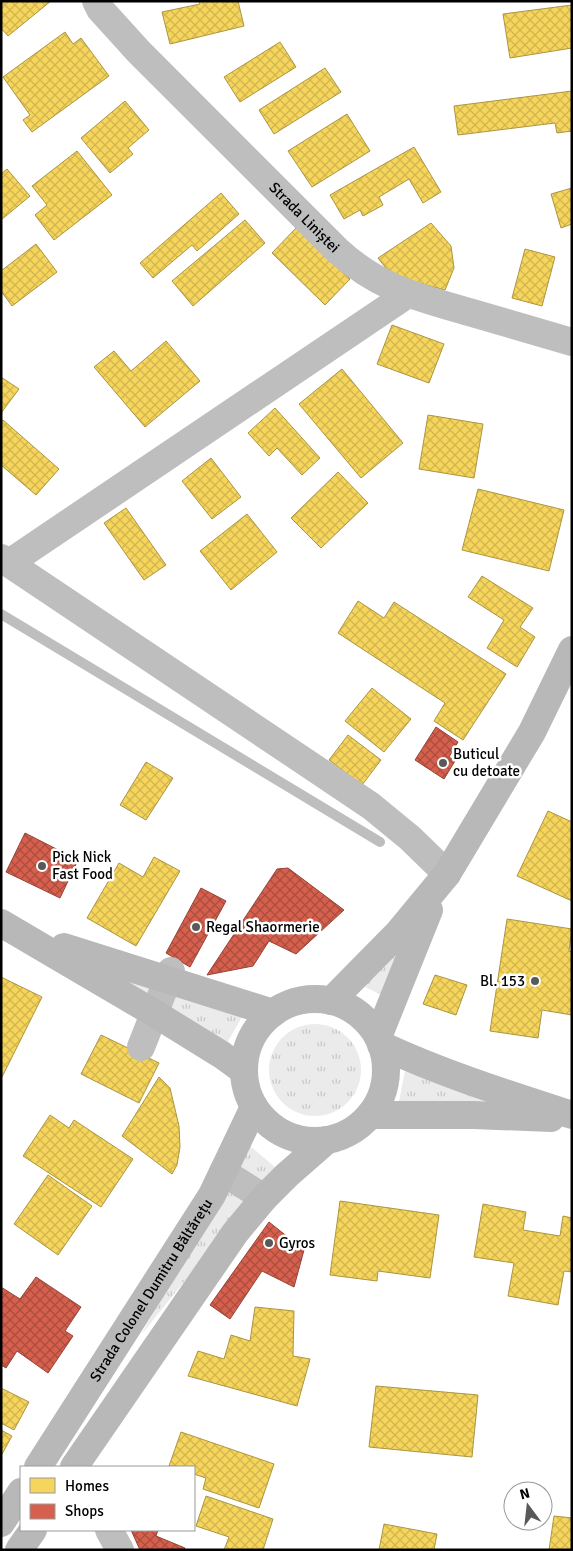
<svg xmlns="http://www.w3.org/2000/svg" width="573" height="1551" font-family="Signika,sans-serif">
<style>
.grass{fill:url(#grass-tufts)}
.homes{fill:url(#homes-cross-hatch);stroke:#ac9540}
.shops{fill:url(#shops-cross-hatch);stroke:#964336}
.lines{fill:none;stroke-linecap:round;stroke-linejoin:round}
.stream{stroke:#bebebe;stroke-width:10}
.street{stroke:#bebebe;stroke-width:28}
.secondary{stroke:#b8b8b8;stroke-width:28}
.poi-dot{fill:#595959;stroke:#fff;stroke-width:2}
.labels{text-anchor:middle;stroke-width:5;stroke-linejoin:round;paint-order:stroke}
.street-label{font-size:15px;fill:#000;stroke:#fff}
.poi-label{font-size:15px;fill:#000;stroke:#fff;text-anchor:start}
</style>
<defs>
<pattern id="grass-tufts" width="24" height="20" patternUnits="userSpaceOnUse" patternTransform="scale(1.25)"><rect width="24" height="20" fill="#ebebeb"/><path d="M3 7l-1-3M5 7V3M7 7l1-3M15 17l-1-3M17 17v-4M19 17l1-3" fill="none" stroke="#c8c8c8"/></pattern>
<pattern id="homes-cross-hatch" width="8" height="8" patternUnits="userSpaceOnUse" patternTransform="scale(1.25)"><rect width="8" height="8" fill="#f6d55c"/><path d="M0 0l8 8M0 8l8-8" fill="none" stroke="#d1b54e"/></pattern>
<pattern id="shops-cross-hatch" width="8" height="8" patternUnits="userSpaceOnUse" patternTransform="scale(1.25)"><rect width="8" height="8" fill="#d6604d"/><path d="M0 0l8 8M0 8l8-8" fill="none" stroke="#ab4d3e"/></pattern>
</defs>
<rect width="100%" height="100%" fill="#fff"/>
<!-- grass -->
<path class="grass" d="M420,917L386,997L363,986Z
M66,954L243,1015L226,1045Z
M269 1070a46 46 0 1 1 92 0a46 46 0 1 1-92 0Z
M405,1071L536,1110L398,1106Z
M249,1145L276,1168L141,1335Z"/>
<!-- homes -->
<path class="homes" d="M1,1H51L8,36L1,28Z
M199,1H238L244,26L170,44L162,12L200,4Z
M572,5V48L510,58L503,14Z
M65,32L73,44L81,38L109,76L32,132L23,120L30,115L3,77Z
M280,42L296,67L240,102L224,77Z
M325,68L341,92L274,134L259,110Z
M572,91V131L557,133L555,123L458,135L454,106Z
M125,101L149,130L128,148L133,154L110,173L81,138Z
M347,114L370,151L312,187L288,151Z
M414,147L441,192L423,203L409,179L379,197L383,205L363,216L360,210L344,219L330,195Z
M77,151L112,195L54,240L35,215L47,205L32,186Z
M7,169L30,196L1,220V174Z
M572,188V224L561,228L551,194Z
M221,193L239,214L197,251L192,245L153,278L140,263Z
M245,220L265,243L193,306L172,281Z
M431,223L451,246L454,268L445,290L392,276L378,258Z
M297,227L350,279L325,305L272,253Z
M36,244L57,272L12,306L1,291V271Z
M525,249L555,257L542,306L512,298Z
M392,325L444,344L429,383L377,364Z
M166,341L200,381L145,427L94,367L114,351L131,371Z
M342,369L403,443L361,478L299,404Z
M1,377L19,389L1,413Z
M275,408L320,458L302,475L277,448L269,456L248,433Z
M428,415L483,424L474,478L419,469Z
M3,420L59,469L36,495L1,465V422Z
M211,458L241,497L212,519L182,481Z
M338,472L368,503L321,548L291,518Z
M478,489L564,510L549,571L462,550Z
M126,508L166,565L144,580L104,523Z
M247,514L277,552L231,590L200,551Z
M482,576L533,608L520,627L535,637L517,667L487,648L504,620L468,597Z
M358,601L384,618L394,602L506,674L463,740L434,721L445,703L338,633Z
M372,688L411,719L384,752L345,721Z
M348,735L381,760L362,785L329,760Z
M146,762L173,778L146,820L120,805Z
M548,811L572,822V901L517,876Z
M154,857L180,871L136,946L87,918L119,863L143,877Z
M507,919L572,929L569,951L572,952V1015L542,1010L538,1038L490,1031Z
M435,975L467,985L456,1015L423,1004Z
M1,977L42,997L1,1079Z
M101,1035L159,1063L139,1103L81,1074Z
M159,1077L170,1088L179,1126L180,1147L177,1165L172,1174L122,1136Z
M50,1115L69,1128L74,1120L133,1159L101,1207L23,1156Z
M48,1175L92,1206L58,1255L14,1224Z
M340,1201L439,1215L430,1278L378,1271L377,1281L330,1275Z
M483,1204L526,1212L523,1230L560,1236L563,1216L572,1218V1272L564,1271L558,1305L508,1296L514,1263L474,1257Z
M255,1307L294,1311L293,1356L310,1359L297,1406L188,1376L198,1351L224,1359L231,1335L250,1341Z
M376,1386L478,1395L472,1457L369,1447Z
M1,1388L29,1402L14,1430L1,1423Z
M1,1430L12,1436L1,1456Z
M181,1432L274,1464L259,1508L203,1489L206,1478L194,1474V1467L169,1466Z
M206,1496L273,1519L263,1550H224L229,1537L196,1526Z
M554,1516L572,1518V1550H549Z
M384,1524L437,1534L434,1550H379Z"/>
<!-- shops -->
<path class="shops" d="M436,727L458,742L449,757L455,761L444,779L415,760Z
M25,833L78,860L60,898L6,872Z
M288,868L344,910L296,954L269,941L253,966L207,975L277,869Z
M201,888L226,901L190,967L166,953Z
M269,1222L304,1250L294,1287L262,1271L230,1319L210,1305Z
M36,1277L81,1307L65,1331L73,1336L48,1373L17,1351L6,1368L1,1365V1287L20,1299Z
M131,1530H158L156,1536L185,1548L184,1550H140Z"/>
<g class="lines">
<!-- stream -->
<path class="stream" d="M1,614L380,842"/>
<!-- street -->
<g class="street">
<path id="s1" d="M96,1L100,9L139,52L337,250C378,288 417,297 469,312C503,322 538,332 572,342"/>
<path d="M1,558L371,806L410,838L447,874"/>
<path d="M9,563L408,294"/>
<path d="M141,1047L171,971"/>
<path d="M223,1172L264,1198"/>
<path d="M109,1530L120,1550"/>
</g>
<!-- secondary -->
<g class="secondary">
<path d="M1,923L154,1013L222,1055L244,1071"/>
<path d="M64,947L273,1013"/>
<circle cx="315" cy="1070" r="71"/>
<path d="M331,1001L399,932L447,874L532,732L572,650"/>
<path d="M378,1037L429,910"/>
<path d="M381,1045C443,1074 507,1094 572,1115"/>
<path d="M370,1115H473L551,1118"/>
<path id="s2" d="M38,1467L212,1195L254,1107"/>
<path d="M74,1467L235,1233L264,1198L287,1175L327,1140"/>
<path d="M1,1523L21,1492"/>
<path d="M19,1550L33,1530"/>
</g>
</g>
<!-- markers -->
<g class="poi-dot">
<circle cx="443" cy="763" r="5"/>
<circle cx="42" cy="866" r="5"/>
<circle cx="196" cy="927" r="5"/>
<circle cx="535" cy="981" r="5"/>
<circle cx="269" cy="1243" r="5"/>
</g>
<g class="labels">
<!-- street labels -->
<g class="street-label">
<text dy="5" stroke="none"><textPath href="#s1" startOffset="301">Strada Liniștei</textPath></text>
<text dy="5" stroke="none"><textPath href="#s2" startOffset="210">Strada Colonel Dumitru Băltărețu</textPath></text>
</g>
<!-- poi labels -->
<g class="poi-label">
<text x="453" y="759">Buticul<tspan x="453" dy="17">cu detoate</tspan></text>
<text x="52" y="862">Pick Nick<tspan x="52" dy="17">Fast Food</tspan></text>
<text x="206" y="932">Regal Shaormerie</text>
<text x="525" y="986" text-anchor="end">Bl. 153</text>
<text x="279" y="1248">Gyros</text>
</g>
</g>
<!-- border -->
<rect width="573" height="1551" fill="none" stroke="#000000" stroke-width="5"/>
<!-- legend -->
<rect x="20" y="1466" width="175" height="65" fill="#ffffff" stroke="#999999"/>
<rect x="30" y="1478" width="25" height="15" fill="#f6d55c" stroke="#999999"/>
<text x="65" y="1491" font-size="15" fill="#000000">Homes</text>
<rect x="30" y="1504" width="25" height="15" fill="#d6604d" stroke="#999999"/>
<text x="65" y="1516" font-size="15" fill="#000000">Shops</text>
<!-- north arrow -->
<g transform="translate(528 1506) rotate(345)"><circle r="24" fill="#ffffff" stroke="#999999"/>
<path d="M0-4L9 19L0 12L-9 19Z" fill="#595959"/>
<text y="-8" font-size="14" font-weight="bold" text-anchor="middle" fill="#000000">N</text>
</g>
</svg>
